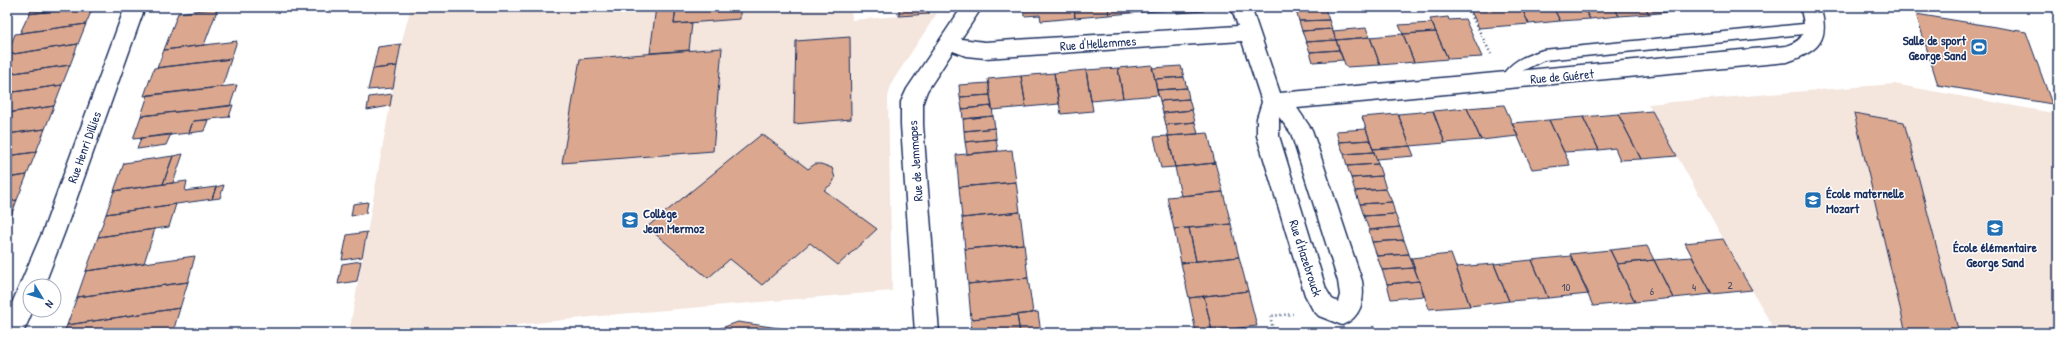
<svg xmlns="http://www.w3.org/2000/svg" width="2065" height="340" font-family="'Patrick Hand',sans-serif">
<style>
.built{fill:#f4e5dd}
.building{fill:#dba88f;stroke:#1b2f5e}
.lines{fill:none;stroke-linecap:round;stroke-linejoin:round}
.lane-casing{stroke:#1b2f5e;stroke-width:3}
.street-casing{stroke:#1b2f5e;stroke-width:3}
.secondary-casing{stroke:#1b2f5e;stroke-width:3}
.path{stroke:#1b2f5e;stroke-width:2.5;stroke-dasharray:1 3;stroke-linecap:butt}
.lane{fill:#fff;fill-rule:evenodd}
.street{fill:#fff;fill-rule:evenodd}
.secondary{fill:#fff;fill-rule:evenodd}
.labels{text-anchor:middle;stroke-width:3;stroke-linejoin:round;paint-order:stroke}
.number-label{font-size:11px;fill:#4b4d6a}
.poi-label{font-size:13px;font-weight:bold;fill:#1b2f5e;stroke:#fff;text-anchor:start}
.street-label{font-size:13px;fill:#1b2f5e;stroke:#fff}
</style>
<rect width="100%" height="100%" fill="#fff"/>
<filter id="ink" filterUnits="userSpaceOnUse"><feTurbulence type="fractalNoise" baseFrequency=".025" numOctaves="2"/><feDisplacementMap in="SourceGraphic" scale="8" xChannelSelector="R" yChannelSelector="G"/><feConvolveMatrix kernelMatrix="1 2 1 2 8 2 1 2 1" color-interpolation-filters="sRGB"/></filter>
<g filter="url(#ink)">
<!-- built -->
<path class="built" d="M411,7H851L852,20L937,13L892,82L888,97L892,291L619,314L441,333H349L401,44Z
M1894,84L2058,114V333H1776L1648,104Z"/>
<!-- building -->
<path class="building" d="M32,7H84L29,14Z
M84,7H93L86,24L20,33L29,14Z
M656,7H676L674,24L692,23L689,50L650,53Z
M676,7H740V19L674,24Z
M899,7H929V14L899,16Z
M1023,7H1074L1075,18L1041,21L1040,15L1024,16Z
M1074,7H1108L1109,15L1075,18Z
M1108,7H1140L1141,12L1109,15Z
M1140,7H1203L1204,11L1177,13L1176,10L1141,12Z
M1295,7H1325V9L1296,11Z
M1469,7H1521L1529,24L1479,28Z
M1521,7H1553L1560,21L1529,24Z
M1553,7H1583L1590,19L1560,21Z
M1583,7H1614L1619,16L1590,19Z
M1614,7H1645L1649,14L1619,16Z
M1645,7H1676L1678,11L1649,14Z
M1676,7H1706L1707,8L1678,11Z
M218,8L204,45L164,50L178,13Z
M1325,9L1329,20L1299,21L1296,11Z
M1916,14L2026,32L2052,104L1938,85Z
M1448,17L1449,20L1465,19L1482,57L1448,59L1430,19Z
M1329,20L1332,29L1302,31L1299,21Z
M1432,23L1436,32L1403,34L1399,25Z
M86,24L78,44L7,55L15,34Z
M1366,28L1370,37L1336,40L1333,31Z
M1332,29L1336,40L1306,42L1302,31Z
M1436,32L1448,59L1414,62L1403,34Z
M1403,34L1414,62L1380,65L1370,37Z
M850,37L851,119L794,124L796,41Z
M1370,37L1380,65L1346,67L1336,40Z
M1336,40L1339,50L1310,52L1306,42Z
M237,41L231,59L157,68L164,50Z
M78,44L70,65L7,74V55Z
M401,44L397,66L373,69L378,47Z
M722,48L713,151L562,163L580,59Z
M1339,50L1343,60L1313,62L1310,52Z
M231,59L222,87L144,96L154,68Z
M70,65L62,85L7,93V74Z
M1152,65L1158,95L1123,98L1118,68Z
M397,66L393,88L368,90L373,69Z
M1181,66L1184,77L1155,79L1152,68Z
M1118,68L1123,98L1091,101L1086,70Z
M1086,70L1093,111L1061,114L1054,73Z
M1054,73L1059,104L1026,107L1021,76Z
M1021,76L1026,107L992,110L988,79Z
M1184,77L1187,88L1157,90L1155,79Z
M989,83L990,95L960,97L959,85Z
M62,85L54,106L7,113V93Z
M237,85L230,106L141,116L148,95Z
M1187,88L1189,99L1160,101L1157,90Z
M392,94L390,106L367,110L369,97Z
M990,95L992,106L962,109L960,97Z
M1189,99L1192,110L1163,113L1160,101Z
M233,105L229,117L193,121L189,133L133,139L141,116Z
M1504,105L1518,136L1481,140L1467,108Z
M54,106L45,129L7,134V113Z
M992,106L993,116L963,119L962,109Z
M1467,108L1481,140L1445,143L1433,111Z
M1192,110L1195,122L1166,125L1163,113Z
M1433,111L1445,143L1410,146L1398,114Z
M1652,111L1677,156L1641,159L1618,114Z
M1854,113L1904,122L1959,333H1906Z
M1398,114L1410,146L1373,149L1362,117Z
M1618,114L1641,159L1620,160L1615,148L1599,150L1583,117Z
M993,116L995,128L964,131L963,119Z
M1583,117L1599,150L1564,152L1549,120Z
M208,120L204,131L189,133L193,121Z
M1549,120L1570,165L1532,169L1512,123Z
M1195,122L1198,134L1168,136L1166,125Z
M995,128L996,139L965,142L964,131Z
M45,129L36,152L7,156V134Z
M1366,129L1370,140L1339,142L1336,131Z
M1208,133L1215,163L1175,167L1168,136Z
M171,134L166,145L137,149L141,138Z
M762,134L808,169L815,164H821L832,168L835,178L832,184L824,190L877,229L838,265L810,243L762,285L730,259L708,278L647,227Z
M1168,136L1175,167L1161,168L1154,137Z
M996,139L998,151L967,154L965,142Z
M1370,140L1374,152L1344,154L1339,142Z
M1410,146L1414,156L1376,159L1373,149Z
M1012,150L1016,182L959,187L956,155Z
M36,152L27,175L7,178V156Z
M1374,152L1378,164L1347,166L1344,154Z
M183,154L173,183L163,184L173,156Z
M173,156L163,184L114,191L124,163Z
M1215,163L1223,192L1181,196L1175,167Z
M1378,164L1382,176L1351,178L1347,166Z
M27,175L17,200L7,202V178Z
M1382,176L1386,189L1355,191L1351,178Z
M187,181L185,191L216,187L212,199L106,214L114,191Z
M1016,182L1020,212L962,218L959,187Z
M224,185L220,198L212,199L216,187Z
M1386,189L1392,202L1360,204L1355,191Z
M1223,192L1231,224L1174,229L1167,197Z
M17,200L8,224H7V202Z
M368,202L366,213L351,216L353,204Z
M1392,202L1395,214L1364,216L1360,204Z
M176,204L169,227L98,237L106,214Z
M1020,212L1024,244L965,249L962,218Z
M1395,214L1400,227L1369,230L1364,216Z
M1231,224L1239,257L1196,261L1189,228Z
M1400,227L1404,240L1372,242L1369,230Z
M1189,228L1196,261L1181,263L1174,229Z
M155,229L144,263L86,271L98,237Z
M367,232L362,257L342,260L347,235Z
M1723,239L1744,277L1752,290L1712,294L1685,243Z
M1404,240L1409,254L1377,256L1372,242Z
M1024,244L1028,278L968,284L965,249Z
M1647,246L1654,260L1617,264L1610,250Z
M1610,250L1635,302L1593,306L1570,254Z
M1409,254L1414,268L1382,270L1377,256Z
M1451,254L1470,306L1429,309L1411,258Z
M195,256L188,282L77,297L86,271Z
M1571,256L1589,294L1548,298L1532,260Z
M1239,257L1248,291L1189,298L1181,263Z
M1692,257L1712,294L1673,298L1654,260Z
M1532,260L1548,298L1509,301L1494,264Z
M1654,260L1673,298L1635,302L1617,264Z
M361,261L357,281L338,284L342,264Z
M1494,264L1509,301L1470,306L1456,267Z
M1414,268L1419,281L1387,284L1382,270Z
M1028,278L1033,313L971,319L968,284Z
M1419,281L1424,296L1391,299L1387,284Z
M188,282L180,308L67,325L77,297Z
M1248,291L1257,326L1212,331L1204,296Z
M1204,296L1212,331L1196,332L1189,298Z
M180,308L173,332L64,333L67,325Z
M1038,312L1041,333H1020L1017,315Z
M1017,315L1020,333H972L971,319Z
M738,322L812,333H707Z
M1244,328L1246,333H1228L1227,330Z
M1227,330L1228,333H1209L1208,331Z"/>
<g class="lines">
<!-- lane casing -->
<g class="lane-casing">
<path id="lane" d="M1814,23L1819,24L1821,28L1819,32L1814,33L1544,60L1522,71L1511,85L1506,86L1501,85L1499,81C1509,62 1524,56 1543,50Z"/>
</g>
<!-- street casing -->
<g class="street-casing">
<path id="street" d="M962,7H982L961,39L985,42L1238,26L1231,7H1251L1280,93L1786,46C1808,39 1806,27 1800,7H1820C1831,40 1818,52 1787,62L1297,108L1312,130L1362,281C1365,300 1361,318 1342,325L1319,316L1313,310L1305,295L1257,136V118L1262,102L1242,41L985,58L966,56L953,51L927,91L923,102V125L939,333H915L901,125V102L907,89ZM1279,117L1291,133L1338,281L1340,295L1338,302L1332,299L1326,289L1279,136Z"/>
</g>
<!-- secondary casing -->
<g class="secondary-casing">
<path id="secondary" d="M125,7H145L65,231L44,286H30V310H33L23,333H7V315L43,231Z"/>
</g>
<!-- path -->
<path class="path" d="M1467,7L1491,54
M1373,326L1375,333
M1274,333L1270,316L1293,314"/>
<!-- lane -->
<use href="#lane" class="lane"/>
<!-- street -->
<use href="#street" class="street"/>
<!-- secondary -->
<use href="#secondary" class="secondary"/>
</g>
</g>
<!-- icons -->
<defs>
<g id="stadium-square" transform="scale(0.9)"><rect x="-9" y="-9" width="18" height="18" rx="4" fill="#1f6fb2" stroke="#fff"/><path d="M0-5a6.5 5 0 1 0 0 10a6.5 5 0 1 0 0-10ZM-3.5-1.8h7v3.6h-7Z" fill="#fff"/></g>
<g id="school-square" transform="scale(0.9)"><rect x="-9" y="-9" width="18" height="18" rx="4" fill="#1f6fb2" stroke="#fff"/><path d="M0-5L7-2L0 1L-7-2ZM-4 1L0 2.5L4 1V4Q0 6-4 4Z" fill="#fff"/></g>
</defs>
<g fill-rule="evenodd">
<use href="#stadium-square" x="1979" y="47"/>
<use href="#school-square" x="1813" y="200"/>
<use href="#school-square" x="630" y="220"/>
<use href="#school-square" x="1995" y="228"/>
</g>
<g class="labels">
<!-- number labels -->
<g class="number-label">
<text x="1730" y="289">2</text>
<text x="1566" y="291">10</text>
<text x="1694" y="291">4</text>
<text x="1652" y="295">6</text>
</g>
<!-- poi labels -->
<g class="poi-label">
<text x="1966" y="45" text-anchor="end">Salle de sport<tspan x="1966" dy="15">George Sand</tspan></text>
<text x="1826" y="198">École maternelle<tspan x="1826" dy="15">Mozart</tspan></text>
<text x="643" y="218">Collège<tspan x="643" dy="15">Jean Mermoz</tspan></text>
<text x="1995" y="252" text-anchor="middle">École élémentaire<tspan x="1995" dy="15">George Sand</tspan></text>
</g>
<!-- street labels -->
<g class="street-label">
<text transform="translate(1098 43) rotate(-4)" y="5">Rue d'Hellemmes</text>
<text transform="translate(1562 76) rotate(-5)" y="5">Rue de Guéret</text>
<text transform="translate(84 147) rotate(-70)" y="5">Rue Henri Dillies</text>
<text transform="translate(915 161) rotate(-94)" y="5">Rue de Jemmapes</text>
<text transform="translate(1306 258) rotate(72)" y="5">Rue d'Hazebrouck</text>
</g>
</g>
<!-- margin -->
<rect width="2065" height="340" fill="none" stroke="#fff" stroke-width="24"/>
<rect x="12" y="12" width="2041" height="316" fill="none" stroke="#1b2f5e" stroke-width="1.5" filter="url(#ink)"/>
<!-- north arrow -->
<g transform="translate(42 298) rotate(128)"><circle r="19" fill="#ffffff" stroke="#a4acbf"/>
<path d="M0-3L7 15L0 10L-7 15Z" fill="#1f6fb2"/>
<text y="-6" font-size="11" font-weight="bold" text-anchor="middle" fill="#1b2f5e">N</text>
</g>
</svg>
